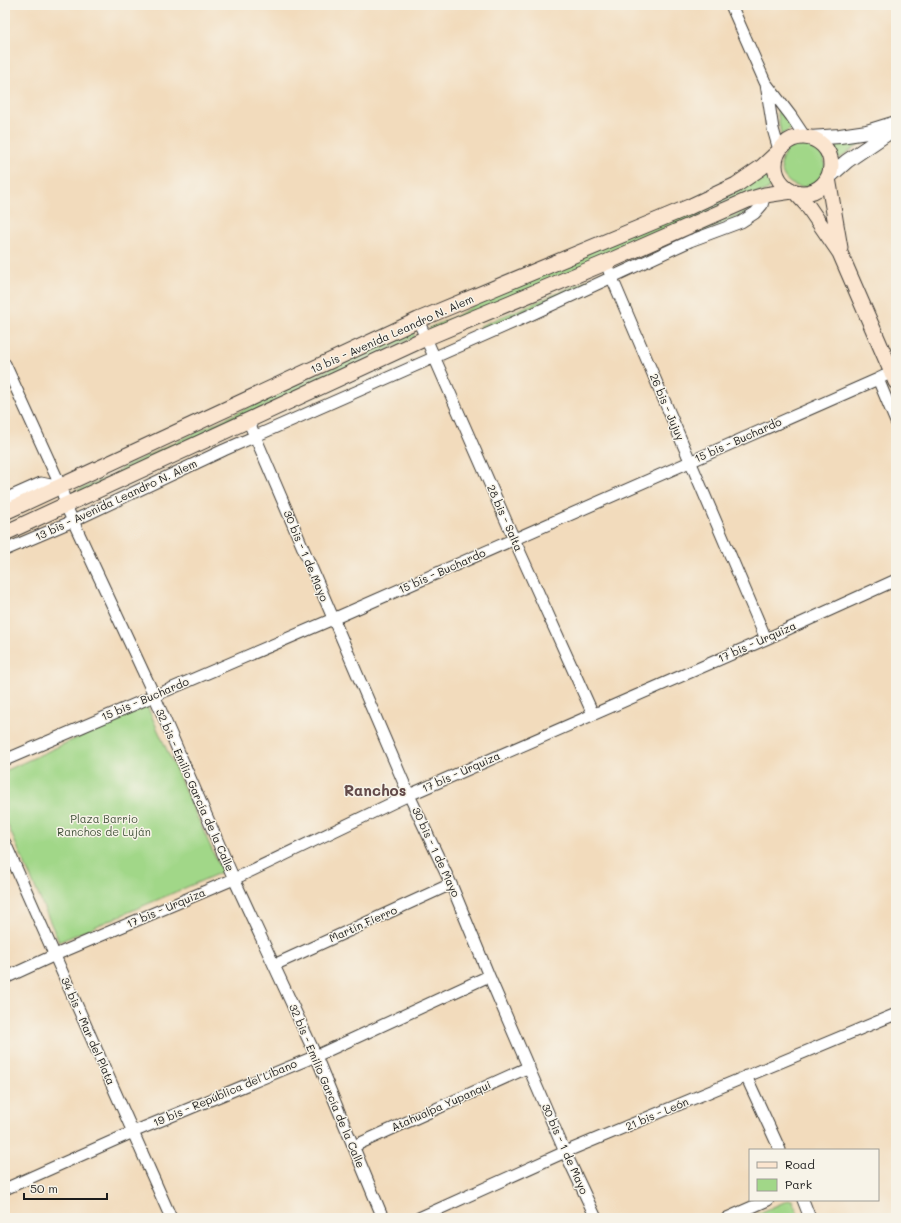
<svg xmlns="http://www.w3.org/2000/svg" width="901" height="1223" font-family="Mali,sans-serif">
<style>
.green{fill:#a1d788;stroke:#5e7a52}
.lines{fill:none;stroke-linecap:round;stroke-linejoin:round}
.minor-casing{stroke:#3c3934;stroke-width:13}
.tertiary-casing{stroke:#3c3934;stroke-width:16}
.secondary-casing{stroke:#3c3934;stroke-width:17}
.minor{stroke:#fff;stroke-width:11}
.tertiary{stroke:#fff;stroke-width:14}
.secondary{stroke:#fbe5cf;stroke-width:15}
.labels{text-anchor:middle;stroke-width:3;stroke-linejoin:round;paint-order:stroke}
.street-label{font-size:11px;fill:#1c1c1c;stroke:#f7f3e8}
.park-label{font-size:11px;fill:#44543c;stroke:#f7f3e8}
.district-label{font-size:15px;font-weight:bold;fill:#634b4a;stroke:#f7f3e8}
</style>
<rect width="100%" height="100%" fill="#f7f3e8"/>
<filter id="ink" filterUnits="userSpaceOnUse"><feTurbulence type="fractalNoise" baseFrequency=".025" numOctaves="2"/><feDisplacementMap in="SourceGraphic" scale="8" xChannelSelector="R" yChannelSelector="G"/><feConvolveMatrix kernelMatrix="1 2 1 2 8 2 1 2 1" color-interpolation-filters="sRGB"/></filter>
<filter id="wash" filterUnits="userSpaceOnUse"><feTurbulence type="fractalNoise" baseFrequency=".012" numOctaves="4" result="noise"/><feDisplacementMap in="SourceGraphic" scale="16" xChannelSelector="R" yChannelSelector="G"/><feGaussianBlur stdDeviation="0.9" result="paint"/><feColorMatrix in="noise" values="0 0 0 0 0 0 0 0 0 0 0 0 0 0 0 0 0 1.4 0 .05"/><feComposite in="paint" operator="in"/></filter>
<g filter="url(#wash)">
<rect width="100%" height="100%" fill="#f2dbbc"/>
<!-- green -->
<path class="green" d="M776,103L793,128L781,135Z
M869,137L839,159L833,142Z
M781 165a22 22 0 1 1 44 0a22 22 0 1 1-44 0Z
M767,171L773,187L431,331L429,328L460,314L488,297Z
M756,206C739,219 718,226 699,234L694,232Z
M595,277L596,280L482,330L480,326Z
M412,330L415,337L73,496L71,493L113,475L125,466Z
M147,706L222,872L59,942L5,819V771Z
M789,1200H792L800,1218H748Z"/>
</g>
<g filter="url(#ink)">
<g class="lines">
<!-- minor casing -->
<g class="minor-casing">
<path id="minor" d="M731,5L765,82L791,116L805,137
M766,84L773,129L779,150
M609,271L766,639
M418,320L514,539L593,714
M5,364L61,487L66,506L73,521L154,695L234,879L316,1056L383,1218
M884,376L878,379L896,422
M248,420L409,795L451,884L489,976L565,1152L596,1218
M5,499L41,483L61,487
M5,550L73,521L224,450L528,316L690,241L741,222L755,213L762,205L765,195
M5,760L333,619L878,379
M5,843L171,1218
M274,965L451,884
M5,978L55,955L234,879L409,795L766,639L896,580
M746,1076L780,1150
M354,1146L529,1067
M5,1189L133,1132L316,1056L489,976
M803,1200L810,1218
M419,1218L565,1152L896,1014
M727,1218L768,1200"/>
</g>
<!-- tertiary casing -->
<g class="tertiary-casing">
<path id="tertiary" d="M809,138L840,136L867,132L896,123
M830,176L847,161L894,129"/>
</g>
<!-- secondary casing -->
<g class="secondary-casing">
<path id="secondary" d="M775 165a28 28 0 1 1 56 0a28 28 0 1 1-56 0Z
M828,178L840,248
M795,192L807,205L840,253L896,382
M5,512L418,320L689,207L736,185L762,167L777,153
M5,533L426,338L605,263L748,200L765,195L792,191"/>
</g>
<!-- minor -->
<use href="#minor" class="minor"/>
<!-- tertiary -->
<use href="#tertiary" class="tertiary"/>
<!-- secondary -->
<use href="#secondary" class="secondary"/>
</g>
</g>
<g class="labels">
<!-- street labels -->
<g class="street-label">
<text transform="translate(392 334) rotate(-24)" y="4">13 bis - Avenida Leandro N. Alem</text>
<text transform="translate(667 407) rotate(67)" y="4">26 bis - Jujuy</text>
<text transform="translate(738 440) rotate(-24)" y="4">15 bis - Buchardo</text>
<text transform="translate(116 500) rotate(-25)" y="4">13 bis - Avenida Leandro N. Alem</text>
<text transform="translate(505 518) rotate(66)" y="4">28 bis - Salta</text>
<text transform="translate(306 556) rotate(67)" y="4">30 bis - 1 de Mayo</text>
<text transform="translate(442 571) rotate(-24)" y="4">15 bis - Buchardo</text>
<text transform="translate(757 642) rotate(-24)" y="4">17 bis - Urquiza</text>
<text transform="translate(145 699) rotate(-23)" y="4">15 bis - Buchardo</text>
<text transform="translate(461 772) rotate(-24)" y="4">17 bis - Urquiza</text>
<text transform="translate(195 790) rotate(66)" y="4">32 bis - Emilio García de la Calle</text>
<text transform="translate(436 852) rotate(65)" y="4">30 bis - 1 de Mayo</text>
<text transform="translate(166 908) rotate(-23)" y="4">17 bis - Urquiza</text>
<text transform="translate(363 924) rotate(-24)" y="4">Martín Fierro</text>
<text transform="translate(88 1031) rotate(66)" y="4">34 bis - Mar del Plata</text>
<text transform="translate(327 1086) rotate(67)" y="4">32 bis - Emilio García de la Calle</text>
<text transform="translate(225 1093) rotate(-23)" y="4">19 bis - República del Líbano</text>
<text transform="translate(441 1106) rotate(-24)" y="4">Atahualpa Yupanqui</text>
<text transform="translate(657 1114) rotate(-23)" y="4">21 bis - León</text>
<text transform="translate(565 1149) rotate(66)" y="4">30 bis - 1 de Mayo</text>
</g>
<!-- park labels -->
<g class="park-label">
<text x="104" y="823">Plaza Barrio<tspan x="104" dy="13">Ranchos de Luján</tspan></text>
</g>
<!-- district labels -->
<g class="district-label">
<text x="375" y="796">Ranchos</text>
</g>
</g>
<!-- margin -->
<rect width="901" height="1223" fill="none" stroke="#f7f3e8" stroke-width="20"/>
<!-- legend -->
<rect x="749" y="1149" width="130" height="52" fill="#f7f3e8" stroke="#9f9d96"/>
<rect x="757" y="1162" width="20" height="6" fill="#fbe5cf" stroke="#9f9d96"/>
<text x="785" y="1169" font-size="12" fill="#1c1c1c">Road</text>
<rect x="757" y="1179" width="20" height="12" fill="#a1d788" stroke="#9f9d96"/>
<text x="785" y="1189" font-size="12" fill="#1c1c1c">Park</text>
<!-- scale -->
<path d="M24 1193v6h83v-6" fill="none" stroke="#1c1c1c" stroke-width="2"/>
<text x="30" y="1193" font-size="12" fill="#1c1c1c" stroke="#f7f3e8" stroke-width="3" paint-order="stroke">50 m</text>
</svg>
